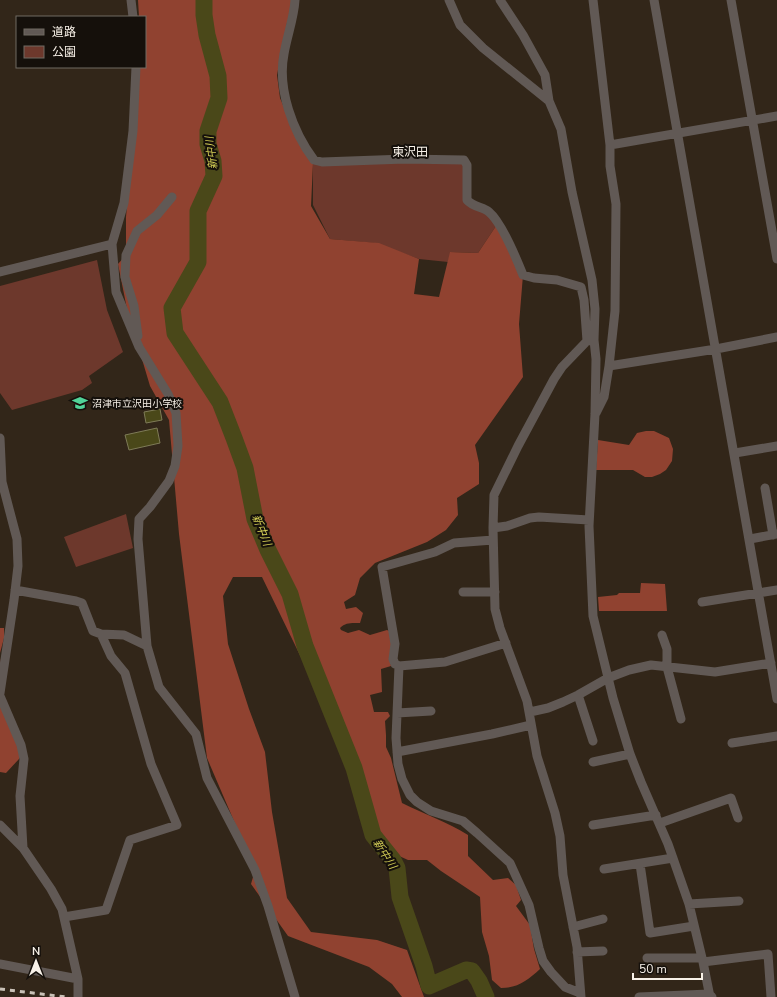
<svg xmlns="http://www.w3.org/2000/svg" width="777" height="997" font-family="'Nunito Sans','Noto Sans JP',sans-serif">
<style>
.green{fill:#6d382c}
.forest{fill:#904230}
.water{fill:#4a4819;stroke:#7e7b57}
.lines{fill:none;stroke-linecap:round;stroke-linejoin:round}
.river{stroke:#4a4819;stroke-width:17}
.minor{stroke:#615955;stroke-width:9}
.rail{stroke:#c9c1b7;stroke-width:3;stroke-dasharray:5 5;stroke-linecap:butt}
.labels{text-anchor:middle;stroke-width:4;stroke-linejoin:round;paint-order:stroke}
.poi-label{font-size:10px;fill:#f8f1e8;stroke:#15100b;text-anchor:start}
.water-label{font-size:11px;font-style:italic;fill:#d3cd55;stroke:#15100b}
.quarter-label{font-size:12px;fill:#f8f1e8;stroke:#15100b}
</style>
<rect width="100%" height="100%" fill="#322619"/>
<!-- green -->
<path class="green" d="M464,160L470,199L498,223L478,253L451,252L448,262L419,259L375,243L330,239L313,205V163Z
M97,260L107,310L123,352L89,376L92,383L82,390L12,410L0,393V286Z
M126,514L133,548L76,567L64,537Z"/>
<!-- forest -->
<path class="forest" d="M138,0H295L287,23L277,75L280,98L297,138L313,163L311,206L330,239L379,243L419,259L414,294L439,297L450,252L478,253L498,223L523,275L519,324L523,377L475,445L479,463V484L457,498L458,515L446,530L427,542L375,563L360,578L355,595L344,602L346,609L356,607L363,613L360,623C352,623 346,622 340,628L341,630L348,633L359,630L370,635L387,630L395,634L390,658L391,666L381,669L382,692L370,695L374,712H388L390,716L385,721L386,735V747L391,758L402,803C424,814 447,822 468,835V856L493,880L508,878L516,885L521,900L516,906L530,925L534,949L540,969C528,980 518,988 501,988L492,980L489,956L482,932L480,897L441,871L427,860H408L386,850L372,839L361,813L329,715L262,577H233L223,596L228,644L249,709L265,752L272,812L287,898L311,932L377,940L407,950L424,997H402L392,984L369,967L288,936L251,884L255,870L207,758L179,534L169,420L150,386L127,309L118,264L126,255V217L139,67H145V17H139Z
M646,431H654L669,438L673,449L672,461L666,470L660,474L652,477H645L633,470H596L598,440L629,445L637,433Z
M641,583L665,584L667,611H599L598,597L617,595L619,593H640Z
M0,628H4V638L0,653Z
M0,658L2,678L1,698L20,742L19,759L6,773L0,772Z"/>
<!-- water -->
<path class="water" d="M160,409L162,420L146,423L144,412Z
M157,428L160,443L129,450L125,435Z"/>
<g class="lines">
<!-- river -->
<path class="river" d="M204,0V15L207,35L218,76L219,98L208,131V144L213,161L214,176L198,211V262L172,308L175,333L220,402L234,438L245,468L255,519L268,550L290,594L305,646L354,768L373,835L393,860L397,868L400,897L424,966L429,986L466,970L472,971L479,981L486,997"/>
<!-- minor -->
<path class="minor" d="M131,0L133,17
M295,0C294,18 287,36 284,54C277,89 293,132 314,160L322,162L405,159L464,160L467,165V200C473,207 483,207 489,212C501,222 517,260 523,275L534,278L557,280L581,287L584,300L587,341
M449,0L460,25L483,48L549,101L561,129L572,192L592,280L595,309L594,340L596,359L595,414L589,526L593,616L613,698L630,754L641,782L668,844L689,904L703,962L710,997
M500,0L523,35L545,75L549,101
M593,0L610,145V166L616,204L615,311L609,366L604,397L596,413
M654,0C694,233 737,466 777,699
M731,0L777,259
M136,67L133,131L124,203L112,244L116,292L139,347L168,394L176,413L178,446L175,466L169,481L150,507L139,519L138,539L147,646L159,687L196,734L207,778L255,870L268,906L295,997
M610,145L777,116
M0,272L112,244
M138,336L134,306L125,277L126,255L137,231L157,215L172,197
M609,366L716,349L777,337
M0,438L2,482L17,539L18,566L14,600L0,693
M735,453L777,446
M765,488L773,535
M493,528L507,526L530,518L539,517L589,520
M750,539L777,534
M493,540L454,543L435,552L382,567L395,644L393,659L395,664L399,666L396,738L398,764L402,779L410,795L417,802L431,811L463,821L477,833L510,863L529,905L539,948L543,961L551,972L565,987L580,993
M15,590L76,601L82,603L93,631L101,634L124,635L147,646
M463,592H495
M702,602L777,590
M662,635L667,649V667L681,719
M399,666L445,662L506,643
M578,695L593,741
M0,696L21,745L24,759L20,796L23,848
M530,712L548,708L563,702L578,695L608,678L629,670L651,665L715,672L771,663
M397,713L431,711
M732,743L777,736
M397,752L492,734L531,725
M593,762L630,754
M660,823L731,798L738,818
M0,825L23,848L51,889L62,909L78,979V997
M593,825L656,815
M640,864L650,933L694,926
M604,869L673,858
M689,904L739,901
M64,917L106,910L130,840L177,825L151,764L125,673L111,656L101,634
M573,927L603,919
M577,952L603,951
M647,958H702
M703,962L768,954L771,997
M0,964L78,979
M581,997L577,947L563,875L560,836L555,813L537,756L527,701L500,628L495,609L493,528L494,495L518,446L554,379L562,367L587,341L594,340
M639,997L709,994L712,997"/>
<!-- rail -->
<path class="rail" d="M0,989L66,997"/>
</g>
<!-- icons -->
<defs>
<g id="school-bare" transform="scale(1.2)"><path d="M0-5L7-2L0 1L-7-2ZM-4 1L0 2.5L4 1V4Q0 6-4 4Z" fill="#51d398" stroke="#15100b" stroke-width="2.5" paint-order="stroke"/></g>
</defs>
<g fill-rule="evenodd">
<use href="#school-bare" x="80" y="403"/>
</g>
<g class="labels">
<!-- poi labels -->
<g class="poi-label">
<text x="92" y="407">沼津市立沢田小学校</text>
</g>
<!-- water labels -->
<g class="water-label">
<text transform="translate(211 153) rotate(-97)" y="4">新中川</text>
<text transform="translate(262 530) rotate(68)" y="4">新中川</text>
<text transform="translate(385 854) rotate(57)" y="4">新中川</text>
</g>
<!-- quarter labels -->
<g class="quarter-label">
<text x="410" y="156">東沢田</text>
</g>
</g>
<!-- legend -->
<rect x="16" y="16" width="130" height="52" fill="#15100b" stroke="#706a63"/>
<rect x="24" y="29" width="20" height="6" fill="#615955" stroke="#706a63"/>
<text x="52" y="36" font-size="12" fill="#f8f1e8">道路</text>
<rect x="24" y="46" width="20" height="12" fill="#6d382c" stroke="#706a63"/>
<text x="52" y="56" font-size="12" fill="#f8f1e8">公園</text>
<!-- north arrow -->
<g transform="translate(36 961)" stroke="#15100b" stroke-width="3" paint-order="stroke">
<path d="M0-3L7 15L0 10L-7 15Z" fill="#f8f1e8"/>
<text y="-6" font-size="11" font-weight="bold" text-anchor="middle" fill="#f8f1e8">N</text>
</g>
<!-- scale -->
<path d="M633 973v6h69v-6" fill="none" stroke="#f8f1e8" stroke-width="2"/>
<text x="639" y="973" font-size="12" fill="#f8f1e8" stroke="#15100b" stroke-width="3" paint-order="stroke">50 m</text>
</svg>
